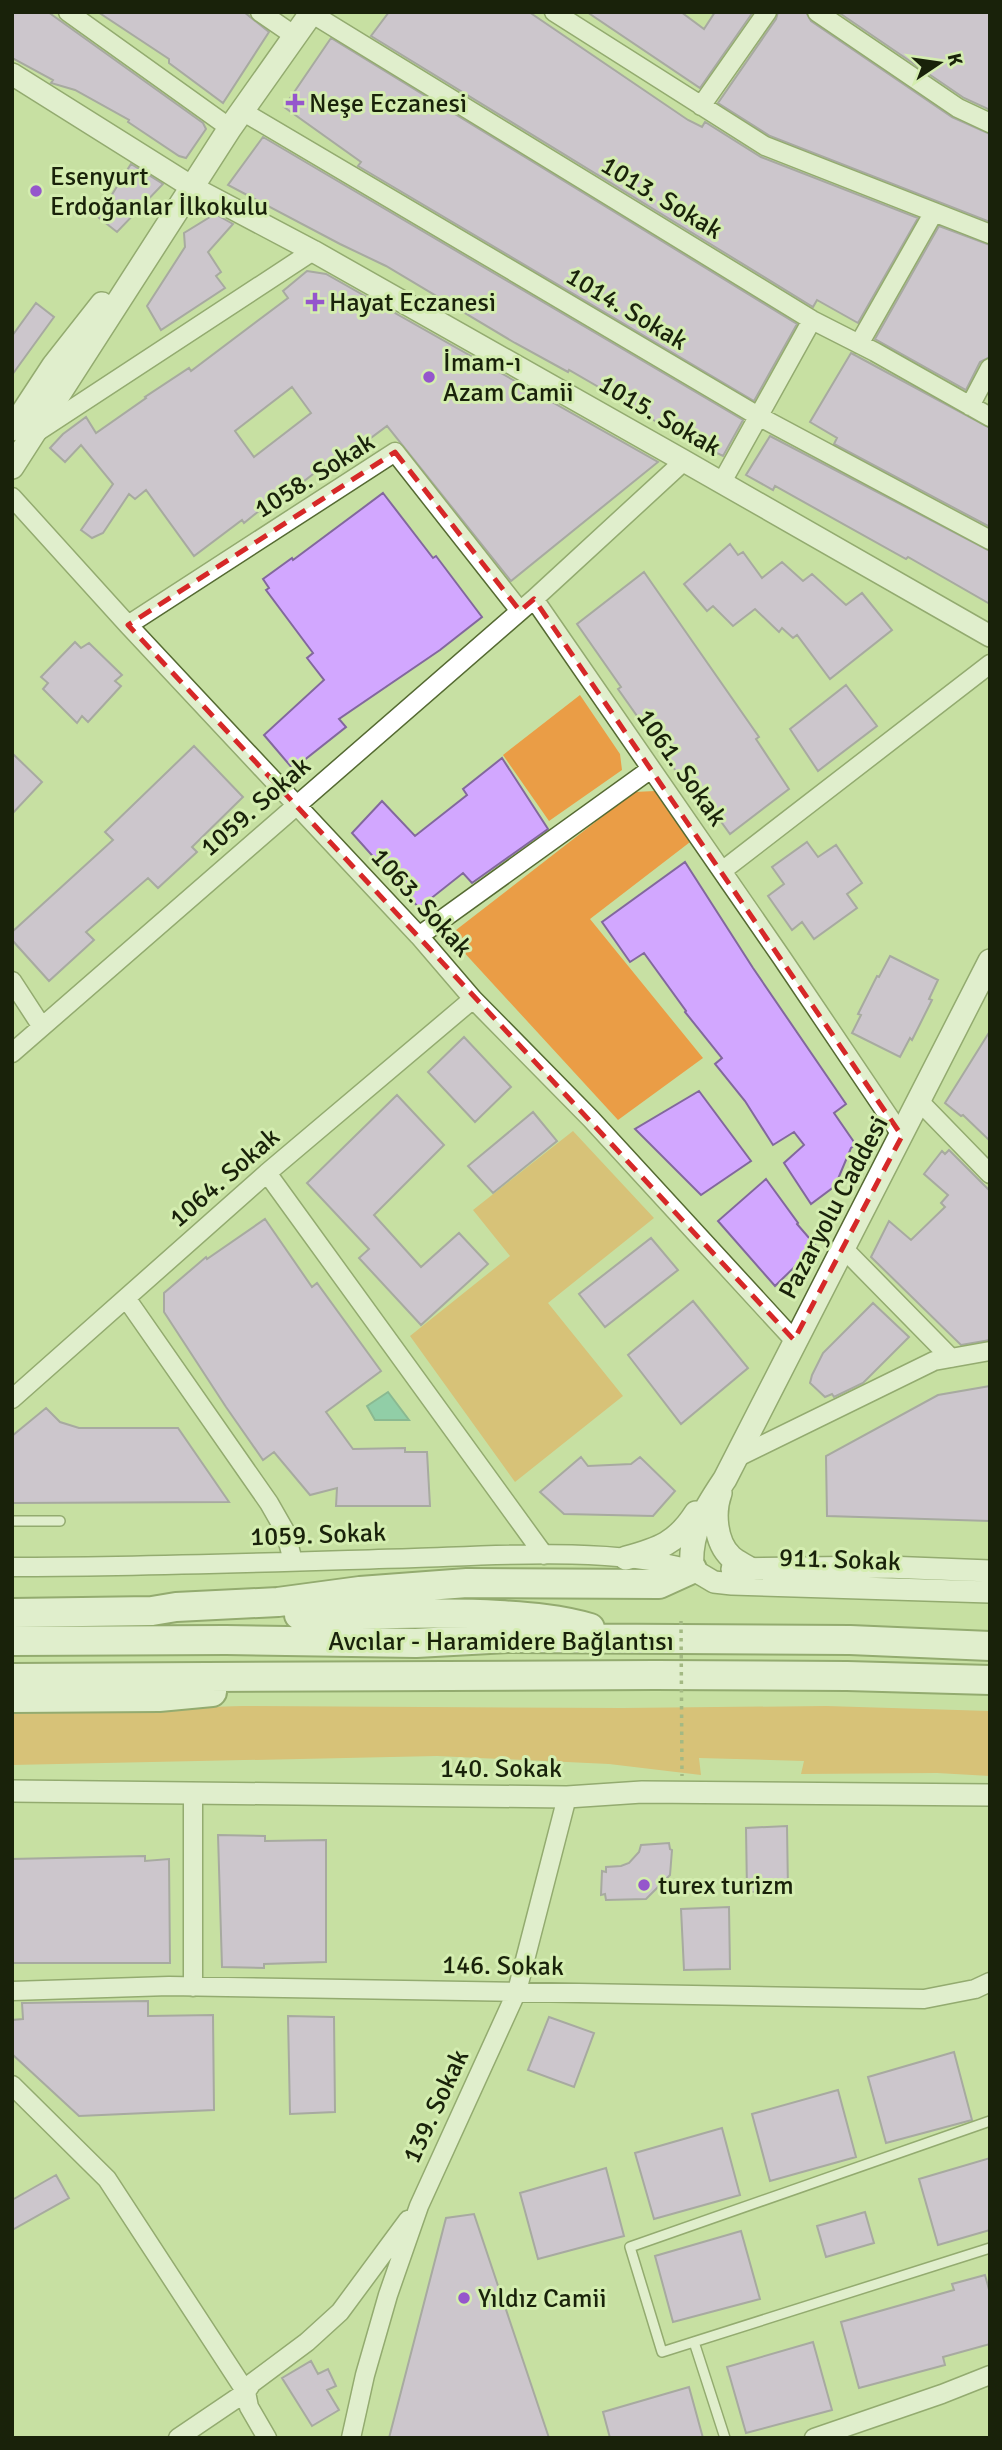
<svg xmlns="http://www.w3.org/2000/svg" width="1002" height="2450" font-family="Signika,sans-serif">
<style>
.green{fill:#ea9d46}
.water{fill:#51b8ad;stroke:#408b7c;stroke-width:2}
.building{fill:#d2a7ff;stroke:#82689d;stroke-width:2;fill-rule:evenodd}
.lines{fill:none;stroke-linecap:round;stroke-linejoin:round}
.service-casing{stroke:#556a32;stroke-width:12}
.minor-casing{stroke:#556a32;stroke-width:21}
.tertiary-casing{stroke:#556a32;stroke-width:24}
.secondary-casing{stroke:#556a32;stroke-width:26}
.trunk-casing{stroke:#556a32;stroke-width:32}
.service{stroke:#fff;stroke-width:9}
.minor{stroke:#fff;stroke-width:18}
.tertiary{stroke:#fff;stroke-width:21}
.secondary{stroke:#fff;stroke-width:23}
.trunk{stroke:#fff;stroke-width:28}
.path-bridge{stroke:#788a5d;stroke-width:3.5;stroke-dasharray:3.5 5;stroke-linecap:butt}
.marked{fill:none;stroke:#d62828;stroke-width:5;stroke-dasharray:14 9;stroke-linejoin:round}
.poi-dot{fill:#9556cc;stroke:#d4edb0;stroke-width:2.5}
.labels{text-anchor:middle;stroke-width:6;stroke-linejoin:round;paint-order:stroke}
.poi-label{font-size:26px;fill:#19220a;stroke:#d4edb0;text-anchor:start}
.street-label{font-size:26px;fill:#19220a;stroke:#d4edb0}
</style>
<rect width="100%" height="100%" fill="#c7e0a3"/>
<!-- green -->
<path class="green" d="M580,695L620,754L622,770L549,821L503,755Z
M655,791L694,839L590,919L703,1058L618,1120L460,948L456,930L634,792Z
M573,1131L654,1218L548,1303L623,1396L515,1482L410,1336L510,1256L473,1210Z
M242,1706L622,1708L826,1706L990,1711V1776L937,1773L801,1774L804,1761L699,1758L701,1775L609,1764L437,1756L12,1765V1713Z"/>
<!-- water -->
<path class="water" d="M388,1392L409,1420H375L367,1406Z"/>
<!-- building -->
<path class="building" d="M12,12H48L203,123L206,129L186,158L179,156L128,122L129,120L75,90L51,83L53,80L12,58Z
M98,12H244L269,32L223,103L169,63V59Z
M389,12H529L688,120L702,127L705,122L761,157L918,218L858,323L817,300L813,307L371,36Z
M587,12H681L704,29L715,12H753L700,88Z
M778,12H806L811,21L952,117L990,134V222L770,136L718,103L776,19Z
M838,12H990V110L964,98Z
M331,38L797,324L754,401L358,166L361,162L284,107Z
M263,137L743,420L723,456L673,432L621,400L569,370L568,372L515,343L386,266L340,244L228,185Z
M131,164L163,184L117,232L98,217Z
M215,214L233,224L208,252L221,272L216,276L225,288L161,330L147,306L185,247L184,233Z
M939,226L990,245V357L980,362L966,390L875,339Z
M307,271L326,274L658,462L511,581L387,426L344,458L340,453L294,489L291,485L244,523L242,520L194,556L146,490L135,499L129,494L103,533L92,538L81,530L113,484L81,445L65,462L50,448L63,434L86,417L96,433L146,398L145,397L189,368L191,371L288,298L283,291ZM292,387L311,413L254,457L235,431Z
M36,303L54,317L12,375V336Z
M851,353L990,428V527L834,444L837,438L810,422Z
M770,436L990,551V604L908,557L906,559L775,486L773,490L746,475Z
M383,493L433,558L436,556L482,617L440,650L339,719L346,727L293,769L264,735L324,680L307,658L313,653L266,590L269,588L263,579L292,558L293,560Z
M730,544L738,555L743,552L762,578L782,562L803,581L812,574L846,605L862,593L892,630L830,679L797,635L793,638L782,628L779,632L755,609L733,626L713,606L707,611L684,584Z
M644,572L759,737L756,739L789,789L730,834L696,787L690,791L618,689L621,687L577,624Z
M75,642L81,648L89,643L122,675L115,681L121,686L88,722L82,716L77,723L43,689L48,683L41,677Z
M846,685L877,726L818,771L790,729Z
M194,746L243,797L192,847L197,852L158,888L148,878L86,932L94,940L49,981L12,940V932L113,840L105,832Z
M12,753L42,782L12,814Z
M502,758L548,829L472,883L463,873L419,908L352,833L382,801L415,836L467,795L463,789Z
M807,842L818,857L836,845L862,883L847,894L857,908L814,939L802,922L792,930L768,896L784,884L772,867Z
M685,862L753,968L846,1104L834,1113L856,1145L851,1148L835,1186L811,1204L784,1163L804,1145L794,1132L773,1145L745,1101L715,1064L722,1058L685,1012L686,1011L644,953L630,962L602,922Z
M890,956L938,980L929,999L932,1000L912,1040L910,1038L900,1057L852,1033L861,1015L858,1014L877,976L879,977Z
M990,1031V1141L963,1115L961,1116L945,1103Z
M464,1037L511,1087L475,1122L428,1072Z
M699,1091L751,1161L701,1195L635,1129Z
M397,1095L444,1145L374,1215L421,1267L459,1233L488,1264L421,1325L359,1258L369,1249L307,1183Z
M533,1112L557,1141L493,1193L468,1166Z
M949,1150L990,1191V1340L961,1345L871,1257L889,1221L911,1240L945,1207L941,1203L948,1195L924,1174L942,1151L945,1154Z
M766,1179L798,1223L797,1224L816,1246L775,1286L718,1221Z
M265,1219L312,1287L317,1283L381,1371L326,1412L353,1449L405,1448V1452H427L430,1506H336L337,1488L310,1495L274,1452L263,1460L226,1407L164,1312V1293L206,1257L207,1259Z
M651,1238L678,1270L605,1327L579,1294Z
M693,1301L748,1368L681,1424L628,1355Z
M873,1303L909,1337L863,1383L834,1397L832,1394L825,1397L810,1383L812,1375L823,1353Z
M990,1386V1521L827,1516L826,1456L938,1395Z
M46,1408L60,1422L79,1428H178L229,1502L12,1503V1436Z
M581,1457L588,1466L631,1464L640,1457L675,1491L653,1516L564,1514L540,1492Z
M787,1826L788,1891L747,1892L746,1828Z
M218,1835L265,1836V1841L326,1840V1962L264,1964V1968L222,1967Z
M669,1843L670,1849L672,1850L670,1875L646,1899L606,1900L605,1894L601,1895L602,1871L606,1872V1867L621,1866L629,1863L639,1852L641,1845Z
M145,1856V1861L169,1859L170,1963H12V1859Z
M729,1907L730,1969L684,1970L681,1909Z
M148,2001V2016L213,2015L214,2110L79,2116L12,2054V2020L23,2019L22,2003Z
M288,2016L334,2017L335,2112L290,2114Z
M549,2017L594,2033L574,2087L528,2070Z
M954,2052L972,2120L886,2143L868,2077Z
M838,2090L856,2157L770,2181L752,2114Z
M722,2128L740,2195L654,2219L635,2153Z
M990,2158V2230L938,2245L919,2179Z
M606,2168L624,2236L538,2259L520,2193Z
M56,2175L69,2198L12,2230V2200Z
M865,2212L874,2243L826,2257L817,2226Z
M474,2214L549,2438H389L446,2218Z
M741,2231L760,2299L673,2322L655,2256Z
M985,2275L990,2293V2344L943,2357L945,2365L859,2388L841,2322L954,2290L952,2284Z
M813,2342L832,2410L746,2433L727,2367Z
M311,2361L318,2374L328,2369L336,2386L327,2390L339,2410L312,2426L282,2378Z
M689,2387L703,2438H610L603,2412Z"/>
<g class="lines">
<!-- service casing -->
<g class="service-casing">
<path id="service" d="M12,1521H60
M990,2121L630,2247L662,2352L990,2248
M694,2342L725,2438"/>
</g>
<!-- minor casing -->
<g class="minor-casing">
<path id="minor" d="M68,12L230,128
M260,12L295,36
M554,12L765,146L990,234
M817,12L958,108L990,123
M311,13L812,320L875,352L990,417
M701,106L767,12
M242,111L758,416L990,540
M859,344L934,212
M970,406L990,368
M37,432L313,251
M684,461L534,599L782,958L902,1136
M722,482L812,320
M12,497L128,625L419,936L473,999L591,1119L794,1340
M128,625L395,452L520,611
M722,871L990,664
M419,936L651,769
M12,981L42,1027
M12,1053L534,599
M919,1101L990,1174
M267,1173L544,1555
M844,1249L951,1358
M126,1298L269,1503L285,1531L293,1561
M12,1399L267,1173L473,999
M736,1458L934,1361L990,1351
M12,1567C147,1567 281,1562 415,1558C501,1555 608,1547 690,1569
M193,1792V1987
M12,1991L169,1986L924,1999L975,1989L990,1982
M12,2085L107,2179L246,2392L249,2407L267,2438
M178,2438L246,2392L252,2383L307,2342L340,2312L408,2220
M351,2438L365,2375L388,2295L419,2206L517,1991L567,1797
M814,2438L942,2394L990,2375"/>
</g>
<!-- tertiary casing -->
<g class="tertiary-casing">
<path id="tertiary" d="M12,74L192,187L313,251L684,461L990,636
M692,1569L714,1582L732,1584L990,1592
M732,1569L886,1567L990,1571
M12,1791L567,1797L642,1792L990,1795"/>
</g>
<!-- secondary casing -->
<g class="secondary-casing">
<path id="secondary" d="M12,429L54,365L102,304
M12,467L230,128L312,12
M720,1493C713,1512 715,1542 731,1557C736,1562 744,1565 750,1569
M626,1558C659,1549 677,1543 696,1513
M692,1569C689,1532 705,1509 725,1479L990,961"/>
</g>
<!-- trunk casing -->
<g class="trunk-casing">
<path id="trunk" d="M12,1613L152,1611L176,1607L278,1602L360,1591L467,1583L659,1584L692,1569
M299,1615C366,1616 433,1611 499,1615C530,1617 560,1619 590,1628
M12,1641L226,1640L416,1643L508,1638L850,1640L990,1646
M12,1678L655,1675L847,1676L990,1680
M12,1698L159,1697L212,1692"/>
</g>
<!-- service -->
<use href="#service" class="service"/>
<!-- minor -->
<use href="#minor" class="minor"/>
<!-- tertiary -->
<use href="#tertiary" class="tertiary"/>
<!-- secondary -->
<use href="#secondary" class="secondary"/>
<!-- trunk -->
<use href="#trunk" class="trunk"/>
<!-- path-bridge -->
<path class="path-bridge" d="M681,1621L682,1776"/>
</g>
<!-- marked area -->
<path d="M0 0H1002V2450H0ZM395,452L520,611L534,599L902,1136L794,1340L128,625Z" fill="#c7e0a3" fill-opacity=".55" fill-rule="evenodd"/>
<path class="marked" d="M395,452L520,611L534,599L902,1136L794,1340L128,625Z"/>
<!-- markers -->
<g class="poi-dot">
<path d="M291.5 92.5h7v7h7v7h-7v7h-7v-7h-7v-7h7z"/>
<circle cx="36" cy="191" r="7"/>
<path d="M311.5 291.5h7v7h7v7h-7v7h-7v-7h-7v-7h7z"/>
<circle cx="429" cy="377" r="7"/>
<circle cx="644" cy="1885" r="7"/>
<circle cx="464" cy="2298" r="7"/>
</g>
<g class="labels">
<!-- poi labels -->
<g class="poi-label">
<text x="309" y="112">Neşe Eczanesi</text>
<text x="50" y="185">Esenyurt<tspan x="50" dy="30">Erdoğanlar İlkokulu</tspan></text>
<text x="329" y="311">Hayat Eczanesi</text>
<text x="443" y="371">İmam-ı<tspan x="443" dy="30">Azam Camii</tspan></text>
<text x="658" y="1894">turex turizm</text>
<text x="478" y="2307">Yıldız Camii</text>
</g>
<!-- street labels -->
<g class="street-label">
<text transform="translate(662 197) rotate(31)" y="9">1013. Sokak</text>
<text transform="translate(627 308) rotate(31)" y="9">1014. Sokak</text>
<text transform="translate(660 415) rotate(30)" y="9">1015. Sokak</text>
<text transform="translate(314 475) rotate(-32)" y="9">1058. Sokak</text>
<text transform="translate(682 767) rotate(55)" y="9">1061. Sokak</text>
<text transform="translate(255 806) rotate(-41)" y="9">1059. Sokak</text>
<text transform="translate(422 902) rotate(48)" y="9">1063. Sokak</text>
<text transform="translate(224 1177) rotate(-41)" y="9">1064. Sokak</text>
<text transform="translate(833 1207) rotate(-62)" y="9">Pazaryolu Caddesi</text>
<text transform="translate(318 1534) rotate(-2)" y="9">1059. Sokak</text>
<text transform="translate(840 1559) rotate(2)" y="9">911. Sokak</text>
<text x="501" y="1650">Avcılar - Haramidere Bağlantısı</text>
<text x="501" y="1777">140. Sokak</text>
<text transform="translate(503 1965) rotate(1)" y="9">146. Sokak</text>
<text transform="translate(435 2106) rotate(-65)" y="9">139. Sokak</text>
</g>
</g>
<!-- border -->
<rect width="1002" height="2450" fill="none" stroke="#19220a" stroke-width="28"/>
<!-- north arrow -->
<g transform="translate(939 63) rotate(77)" stroke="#d4edb0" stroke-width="5" paint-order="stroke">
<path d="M0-5L12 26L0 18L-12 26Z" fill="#19220a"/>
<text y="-10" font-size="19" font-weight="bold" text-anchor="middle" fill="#19220a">K</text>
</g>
</svg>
